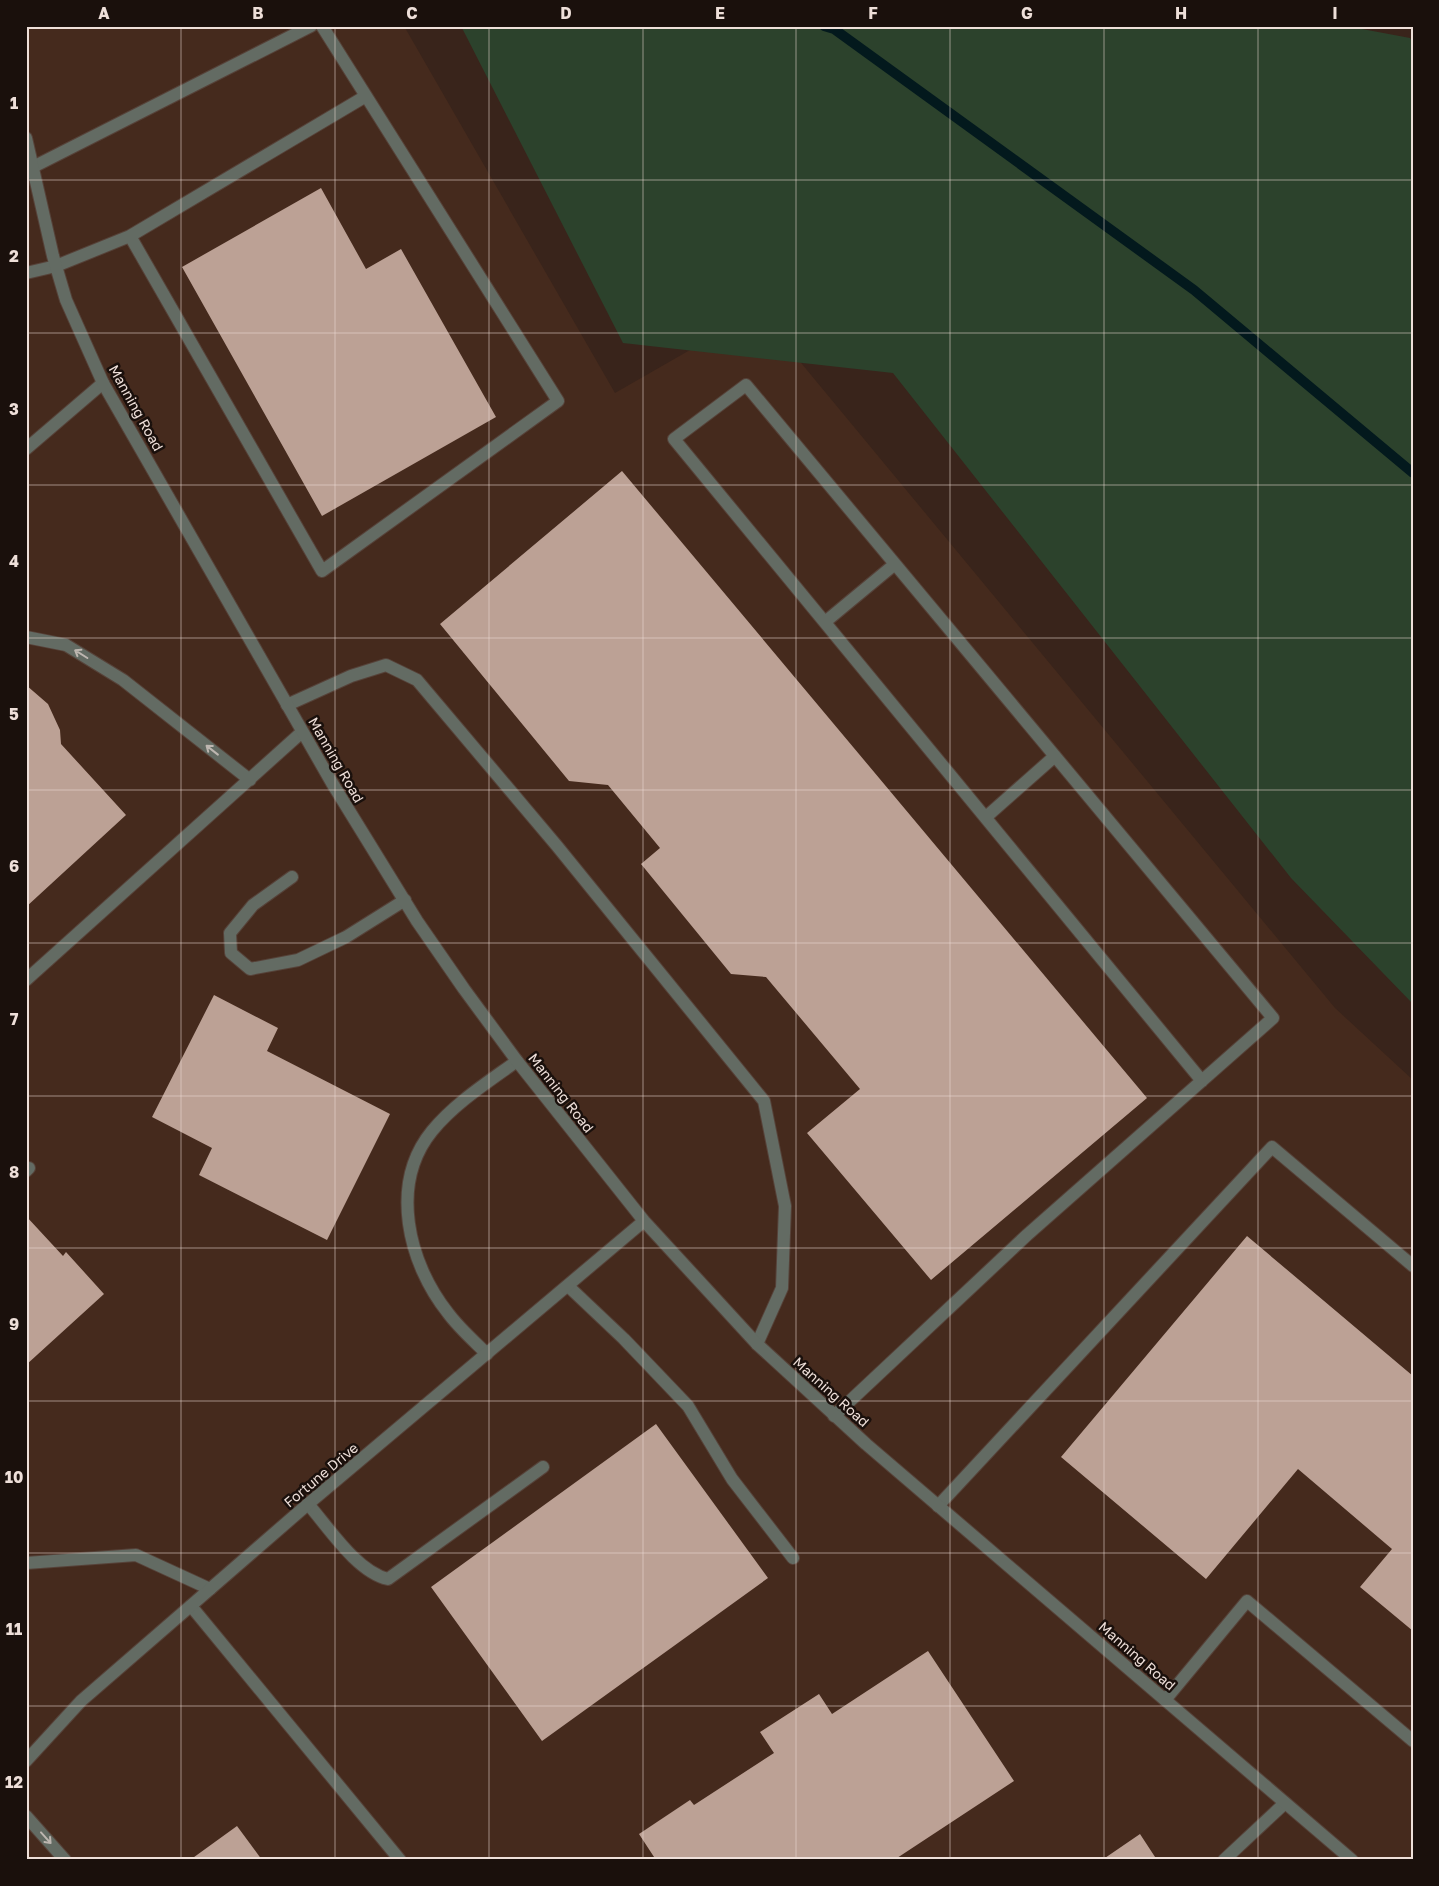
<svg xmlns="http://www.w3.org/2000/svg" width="1439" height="1886" font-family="'Golos Text',sans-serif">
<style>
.built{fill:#452a1d}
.green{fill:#2c422c}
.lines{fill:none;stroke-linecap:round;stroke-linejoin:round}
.stream{stroke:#03191d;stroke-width:10}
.building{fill:#bca195}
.lane-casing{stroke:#564239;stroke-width:14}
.street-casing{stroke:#564239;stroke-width:14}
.lane{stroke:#636b63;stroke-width:12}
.street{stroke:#636b63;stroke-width:12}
.oneway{stroke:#bdb6b0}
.grid{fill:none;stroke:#eedfd9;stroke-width:1;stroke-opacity:0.55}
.labels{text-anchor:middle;stroke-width:5;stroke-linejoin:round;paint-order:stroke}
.street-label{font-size:14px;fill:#eedfd9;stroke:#1a100c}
.neatline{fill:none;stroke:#eedfd9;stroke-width:2}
.grid-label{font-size:16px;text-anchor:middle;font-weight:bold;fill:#eedfd9}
</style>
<rect width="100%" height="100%" fill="#39241b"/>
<!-- built -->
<path class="built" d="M26,26H404L615,393L758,311L1335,1008L1413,1080V1860H26Z"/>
<!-- green -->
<path class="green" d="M461,26H1346L1410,38L1413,44V1004L1291,878L893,373L623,343Z"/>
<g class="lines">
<!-- stream -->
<path class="stream" d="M824,26L834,29L1194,290L1413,473"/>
</g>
<!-- building -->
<path class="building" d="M321,188L366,269L401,249L496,417L322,516L182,267Z
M622,471L1147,1098L931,1280L807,1133L860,1089L766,977L731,974L641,864L660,848L608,785L569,781L440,624Z
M26,685L48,704L60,730L61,744L126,815L26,907Z
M214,995L278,1028L267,1051L390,1114L327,1240L199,1175L212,1148L152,1117Z
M26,1216L63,1256L66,1252L104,1294L26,1365Z
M1247,1236L1413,1376V1631L1360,1587L1392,1549L1298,1469L1206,1579L1061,1457Z
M656,1424L768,1578L542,1741L431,1587Z
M928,1651L1014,1781L894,1860H656L639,1834L690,1800L694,1805L774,1753L760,1732L819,1694L832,1714Z
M237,1826L262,1860H190Z
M1140,1834L1157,1860H1102Z"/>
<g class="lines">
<!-- lane casing -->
<g class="lane-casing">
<path id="lane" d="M33,167L311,26
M130,236L366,96
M26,273L56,266L130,236L322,571L558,401L322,26
M26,449L103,383
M825,622L895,564
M26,637L66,645L123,680L250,780
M287,705L351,676L386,665L417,680L557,846L764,1101L785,1206L782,1288L757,1344
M986,817L1055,756
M292,877L253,905L230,933L231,953L250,969L298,960L346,937L405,900
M26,980L302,732
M26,1171L29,1168
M568,1286L624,1339L688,1406L732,1479L793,1558
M487,1354C474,1341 459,1328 448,1313C408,1263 389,1184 432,1131C455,1103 488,1082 517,1061
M834,1416L1027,1235L1273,1018L746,385L674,439L1202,1081
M308,1504C329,1528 357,1572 388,1579L543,1467
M938,1506L1272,1147L1413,1266
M26,1563L136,1555L210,1589
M191,1606L400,1860
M1165,1700L1247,1601L1413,1741
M26,1816L65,1860
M1224,1860L1285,1803"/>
</g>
<!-- street casing -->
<g class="street-casing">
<path id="street" d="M26,138L53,256L66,300L103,383L332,783L417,921L464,989L517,1061L644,1221L757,1344L866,1444L1352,1860
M26,1761L81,1701L308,1504L644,1221"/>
</g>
<!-- lane -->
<use href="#lane" class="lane"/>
<!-- street -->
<use href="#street" class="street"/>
</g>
<!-- one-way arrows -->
<defs><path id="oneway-shaft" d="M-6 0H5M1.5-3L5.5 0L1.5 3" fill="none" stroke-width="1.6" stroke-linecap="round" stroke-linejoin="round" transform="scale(1.25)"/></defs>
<g class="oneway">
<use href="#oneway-shaft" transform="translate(81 654) rotate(-148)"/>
<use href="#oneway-shaft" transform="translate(212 750) rotate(-142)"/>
<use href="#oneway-shaft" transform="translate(46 1838) rotate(48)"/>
</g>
<!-- grid -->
<path class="grid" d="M181,26V1860M335,26V1860M489,26V1860M643,26V1860M796,26V1860M950,26V1860M1104,26V1860M1258,26V1860M26,180H1413M26,333H1413M26,485H1413M26,638H1413M26,790H1413M26,943H1413M26,1096H1413M26,1248H1413M26,1401H1413M26,1553H1413M26,1706H1413"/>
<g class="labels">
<!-- street labels -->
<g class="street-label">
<text transform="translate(136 408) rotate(61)" y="5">Manning Road</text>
<text transform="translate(336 760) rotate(60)" y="5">Manning Road</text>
<text transform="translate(561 1093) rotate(52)" y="5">Manning Road</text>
<text transform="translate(831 1392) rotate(42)" y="5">Manning Road</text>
<text transform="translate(321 1475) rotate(-40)" y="5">Fortune Drive</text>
<text transform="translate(1137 1656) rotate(41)" y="5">Manning Road</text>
</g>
</g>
<!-- border -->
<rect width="1439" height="1886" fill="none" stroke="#1a100c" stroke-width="55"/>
<rect x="28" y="28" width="1384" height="1830" class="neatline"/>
<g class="grid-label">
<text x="104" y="19">A</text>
<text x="258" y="19">B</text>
<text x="412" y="19">C</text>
<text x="566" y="19">D</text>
<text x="720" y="19">E</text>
<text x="873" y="19">F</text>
<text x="1027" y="19">G</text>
<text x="1181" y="19">H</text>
<text x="1335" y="19">I</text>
<text x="14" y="109">1</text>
<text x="14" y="262">2</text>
<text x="14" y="415">3</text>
<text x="14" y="567">4</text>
<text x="14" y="720">5</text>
<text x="14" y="872">6</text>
<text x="14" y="1025">7</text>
<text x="14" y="1178">8</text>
<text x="14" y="1330">9</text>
<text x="14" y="1483">10</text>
<text x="14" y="1635">11</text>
<text x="14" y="1788">12</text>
</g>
</svg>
